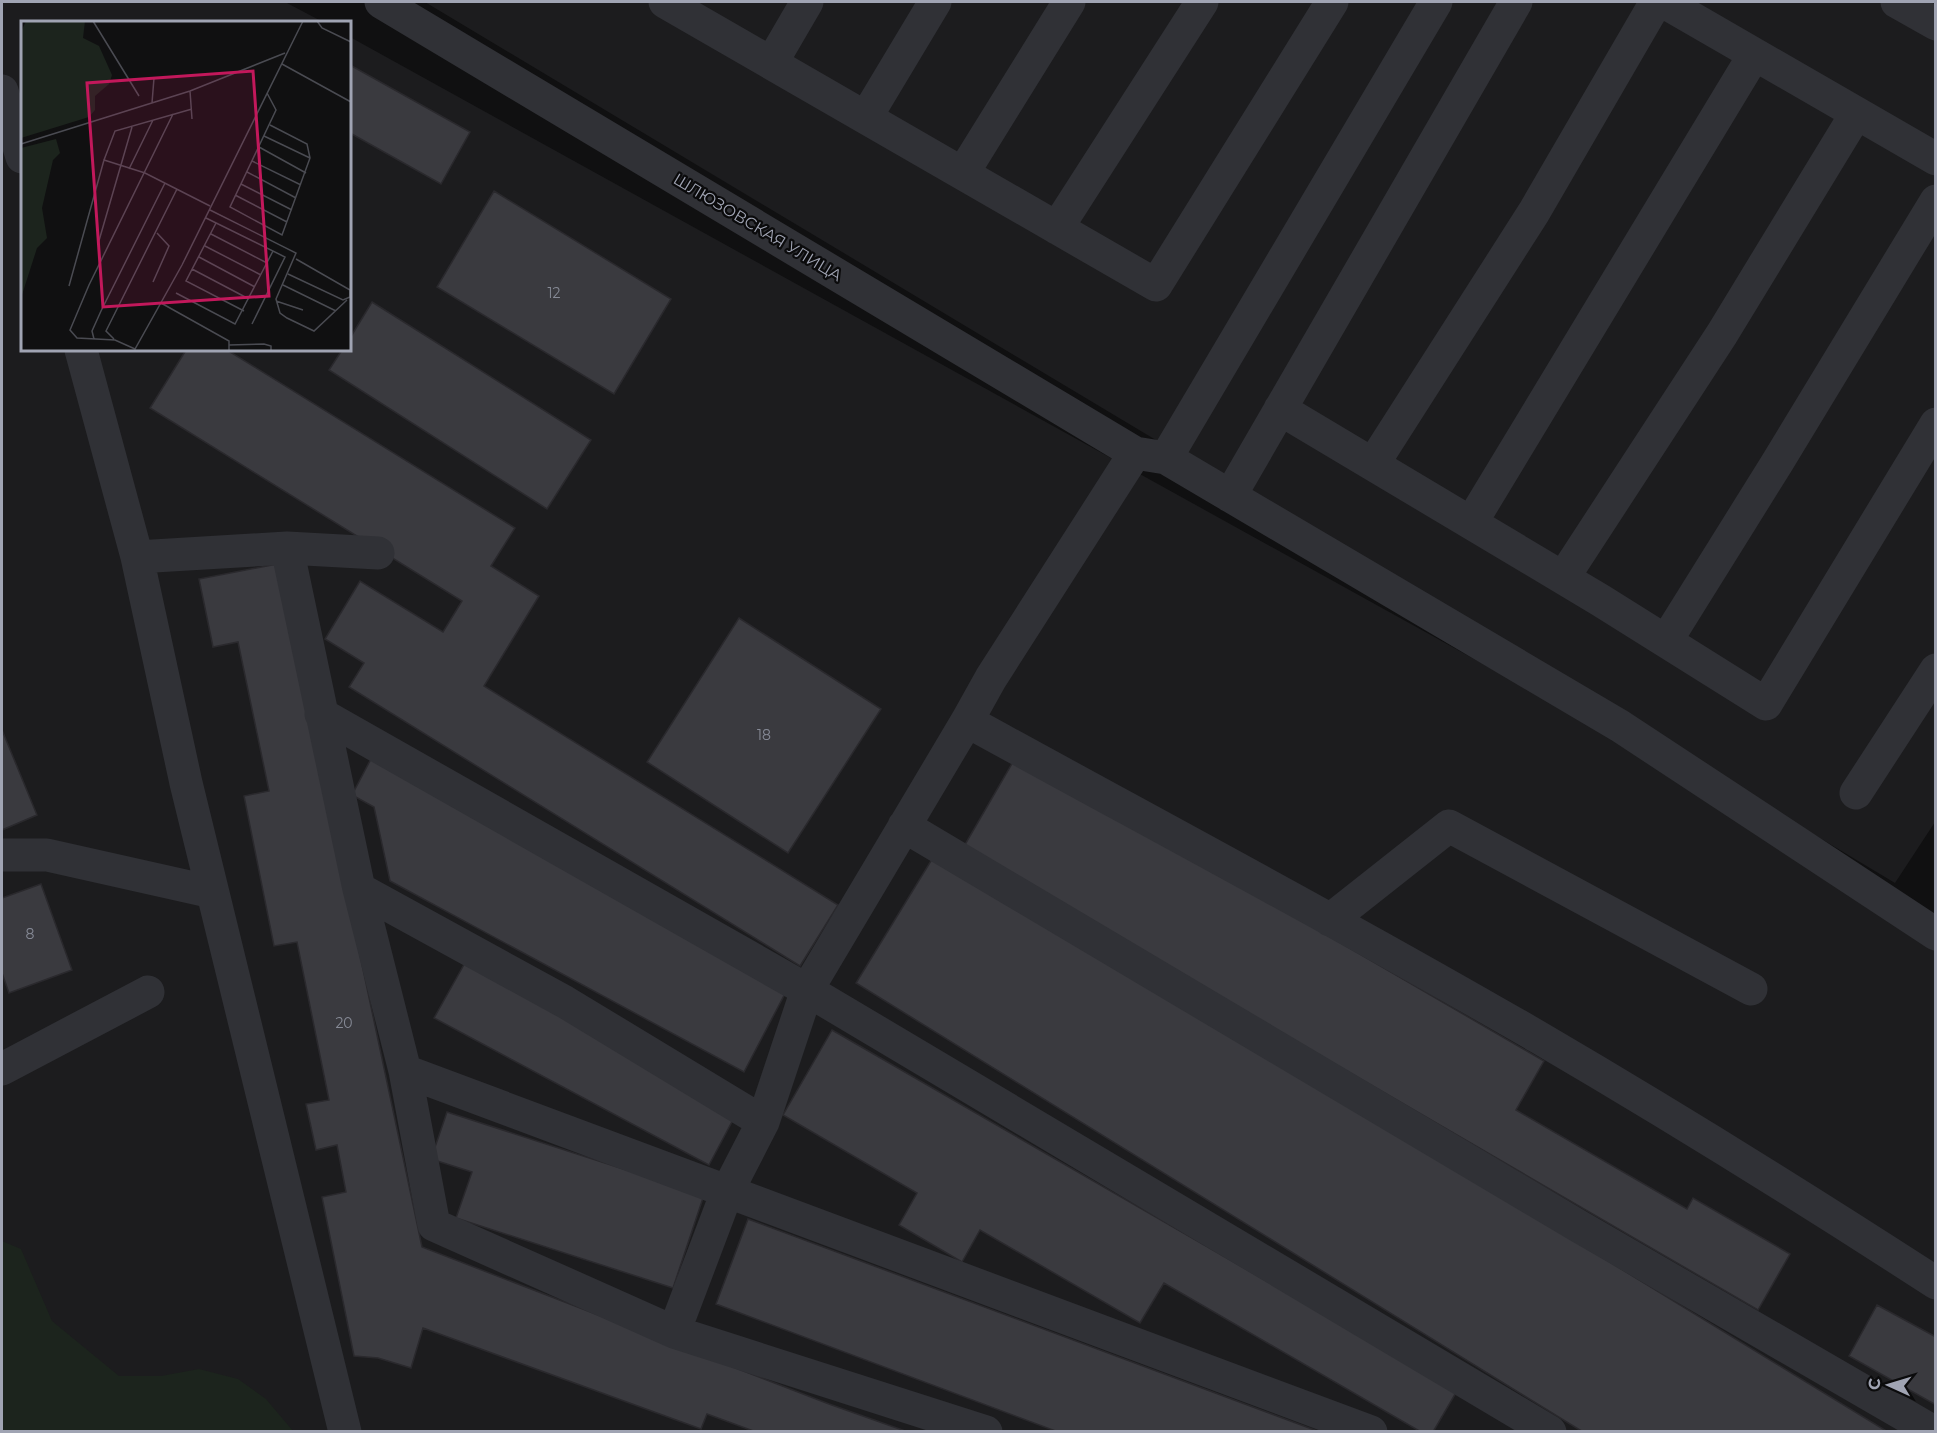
<svg xmlns="http://www.w3.org/2000/svg" width="1937" height="1433" font-family="Montserrat,sans-serif">
<style>
.built{fill:#1c1c1e}
.green{fill:#1c241d}
.building{fill:#3a3a3f;stroke:#2a292d;stroke-width:1.5}
.lines{fill:none;stroke-linecap:round;stroke-linejoin:round}
.minor{stroke:#303136;stroke-width:33}
.labels{text-anchor:middle;stroke-width:4.5;stroke-linejoin:round;paint-order:stroke}
.number-label{font-size:14px;fill:#868a96}
.street-label{font-size:16px;fill:#a0a4b3;stroke:#0b0b0c}
.inset-road{fill:none;stroke:#4a4b52;stroke-width:1.5}
.view{fill:#c2185b;fill-opacity:0.15;stroke:#c2185b;stroke-width:3}
.inset-edge{fill:none;stroke:#a0a4b3;stroke-width:3}
</style>
<rect width="100%" height="100%" fill="#101011"/>
<!-- built -->
<path class="built" d="M2,2H285L323,22H22V350H350V37L1935,914V1431L2,1432Z
M425,2H1935V822L1895,883Z"/>
<!-- green -->
<path class="green" d="M2,1241L21,1249L52,1321L119,1376H161L199,1369L238,1379L266,1399L293,1431H2Z"/>
<!-- building -->
<path class="building" d="M350,65L470,132L441,184L350,133Z
M494,191L671,299L614,394L437,287Z
M372,302L591,440L547,509L329,370L342,350H350V338Z
M186,350H227L515,528L491,566L539,596L484,686L838,905L800,966L349,687L364,663L325,639L360,581L443,632L462,601L150,408Z
M277,564L422,1247L829,1404L908,1432H756L707,1414L701,1429L423,1328L411,1368L378,1358L354,1356L322,1197L346,1192L337,1145L316,1150L306,1104L329,1100L297,942L274,946L244,796L269,791L238,642L213,647L199,579Z
M739,618L881,709L788,853L647,762Z
M2,730L37,815L2,830Z
M373,755L789,986L744,1072L390,881L374,807L352,795Z
M1017,755L1544,1061L1516,1110L1687,1209L1693,1198L1790,1254L1758,1310L963,848Z
M937,851L1888,1432H1583L856,983Z
M41,884L72,970L9,993L2,973V898Z
M466,961L735,1116L709,1165L434,1018Z
M832,1030L1457,1391L1433,1432H1421L1164,1283L1140,1323L980,1230L962,1262L899,1225L917,1193L783,1115Z
M447,1112L704,1195L673,1288L456,1218L472,1172L431,1159Z
M748,1219L1320,1432H1058L716,1304Z
M1877,1305L1936,1337V1405L1849,1356Z"/>
<g class="lines">
<!-- minor -->
<path class="minor" d="M381,2L1135,453L1166,458L1620,726L1936,934
M665,2L1156,285L1332,2
M1664,2L1936,159
M1897,2L1936,24
M772,62L807,2
M2,91L22,157
M866,117L935,2
M963,173L1069,2
M1057,228L1202,2
M81,350L137,557L186,783L345,1432
M1280,409L1600,600L1766,704L1936,424
M1166,458L1436,2
M1373,464L1534,212L1656,2
M1230,496L1516,2
M1471,523L1754,55
M287,548L359,889L405,1071L434,1225L674,1332L727,1192L763,1122L807,990L967,721L991,678L1135,453
M137,557L287,548L378,553
M1563,578L1722,334L1856,114
M1666,641L1777,463L1936,201
M321,714L807,990L1550,1432
M967,721C1158,826 1350,928 1538,1037C1673,1116 1805,1198 1936,1283
M1856,793L1936,670
M904,826L1580,1227L1934,1432
M2,855H47L212,892
M359,889L565,1002L763,1122
M1330,920L1449,826L1751,989
M2,1069L148,992
M405,1071L1371,1432
M674,1332L986,1432"/>
</g>
<g class="labels">
<!-- number labels -->
<g class="number-label">
<text x="554" y="298">12</text>
<text x="764" y="740">18</text>
<text x="30" y="939">8</text>
<text x="344" y="1028">20</text>
</g>
<!-- street labels -->
<g class="street-label">
<text transform="translate(758 227) rotate(31)" y="6">ШЛЮЗОВСКАЯ УЛИЦА</text>
</g>
</g>
<!-- overview -->
<g transform="translate(21 21)">
<rect width="330" height="330" fill="#101011"/>
<path d="M5,0H64L62,17L78,25L91,54L88,63L74,75V89L68,96L0,117V11ZM35,118L39,132L32,139L21,187L26,217L16,227L0,277V127Z" fill="#1c241d"/>
<path class="inset-road" d="M72,0L118,75M296,0L301,7L330,21M261,43L330,81M169,70L171,98M246,72L255,89L209,186L261,214L289,137L286,123L249,104M131,82L133,57M171,88L94,110L83,139L124,152L189,185M152,93L68,264L49,309L56,317L94,319L114,328L161,244L282,0M243,115L289,137M0,123L169,70L264,32M238,126L285,152M231,140L280,164M108,148L132,99M226,151L275,177M220,163L271,189M214,174L266,201M189,189L275,232L255,278L259,292L266,297L293,310L326,279M185,197L264,236L231,303M195,202L165,260L223,290M190,213L246,242M77,223L111,106M184,225L240,254M178,236L234,266M171,248L228,278M267,253L322,279L329,276V269L275,238M132,261L148,225L136,212M262,264L315,290M48,265L83,139M155,272L214,303L252,230M255,280L282,289M140,282L208,320V330M73,318L71,310L80,290L144,162M93,318L85,310L156,168M208,324L243,323L250,325V330"/>
<path class="view" d="M232,50L248,275L82,286L66,62Z"/>
<rect width="330" height="330" class="inset-edge"/>
</g>
<!-- border -->
<rect width="1937" height="1433" fill="none" stroke="#a0a4b3" stroke-width="6"/>
<!-- north arrow -->
<g transform="translate(1889 1385) rotate(274)" stroke="#0b0b0c" stroke-width="4.5" paint-order="stroke">
<path d="M0-4.5L10 22L0 15L-10 22Z" fill="#a0a4b3"/>
<text y="-9" font-size="16" font-weight="bold" text-anchor="middle" fill="#a0a4b3">С</text>
</g>
</svg>
